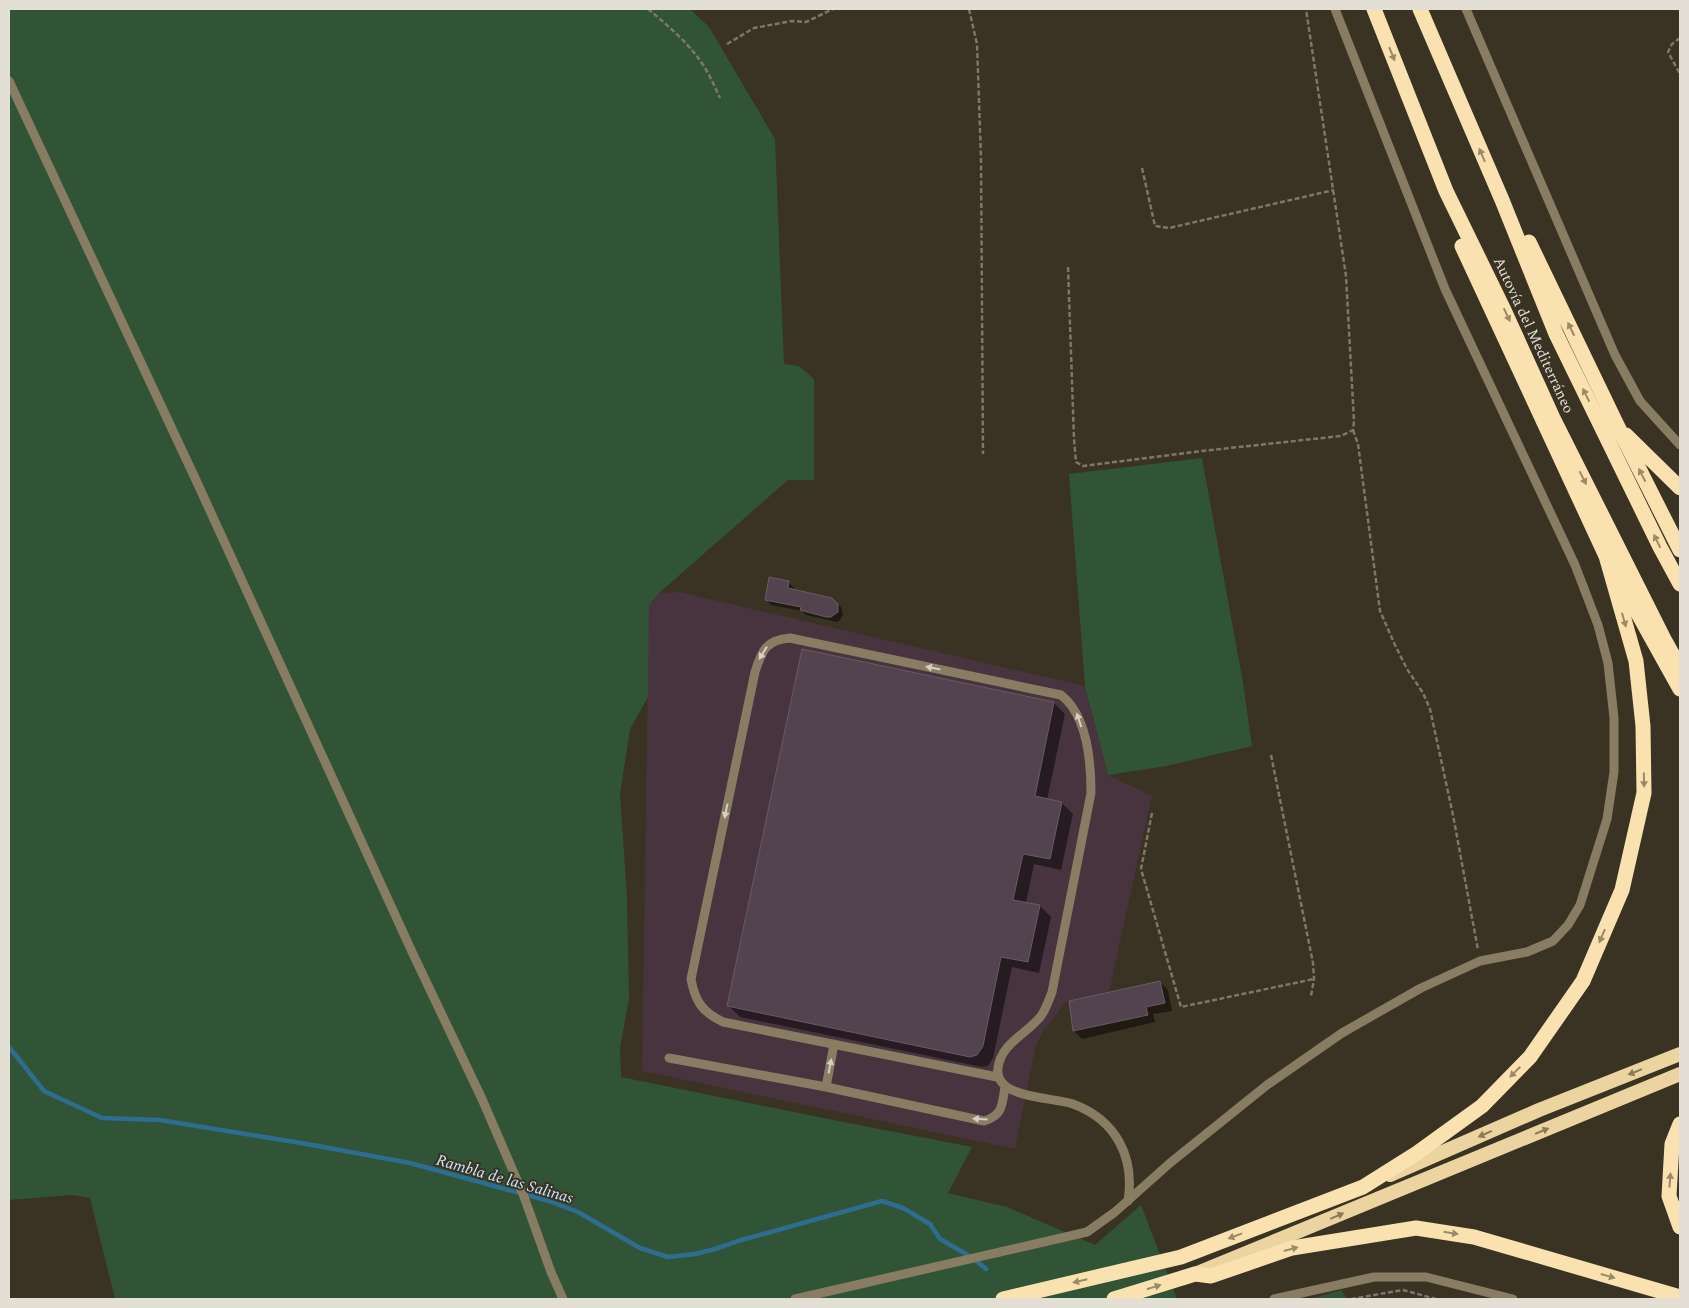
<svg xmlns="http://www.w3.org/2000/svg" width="1689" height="1308" font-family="Spectral,serif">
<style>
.industrial{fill:#47343e}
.green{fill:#325436}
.shadow{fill:#0007}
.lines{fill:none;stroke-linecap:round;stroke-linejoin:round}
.stream{stroke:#2e6d92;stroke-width:4.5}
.building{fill:#53434e;stroke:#6a5a65}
.path{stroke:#7d776a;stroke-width:2.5;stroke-dasharray:5 2.5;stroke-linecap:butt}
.service{stroke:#887c63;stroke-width:9}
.trunk{stroke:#ecd4a0;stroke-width:14}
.motorway{stroke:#fae2b0;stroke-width:15}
.oneway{fill:#9a8a6a}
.oneway2{fill:#d6d0c4}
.oneway3{fill:#8a7b5b}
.labels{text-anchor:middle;stroke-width:4;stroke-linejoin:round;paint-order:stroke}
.street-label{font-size:15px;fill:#e4dfd5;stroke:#3a3223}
.water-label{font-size:16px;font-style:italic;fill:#c6e8fe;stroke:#3a3223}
</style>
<rect width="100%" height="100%" fill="#3a3223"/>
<!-- industrial -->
<path class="industrial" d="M679,592L1085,686L1108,775L1152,796L1109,992L1066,1002L1043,1031L1036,1045L1015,1149L642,1071L649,605L659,593Z"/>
<!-- green -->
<path class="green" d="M9,9H690L709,27L775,139L784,364L799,366L814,379V480H788L659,593L649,605L648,697L630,729L620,794L627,898L629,998L620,1048L621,1077L838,1121L972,1147L948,1193L1007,1207L1095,1245L1141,1205L1177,1299H115L90,1198L72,1195L9,1200Z
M1202,458L1243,683L1252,746L1166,766L1108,775L1085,686L1069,474Z
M1341,1290L1347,1299H1311Z"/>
<!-- shadow -->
<path class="shadow" d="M789,583L794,588L793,590L835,601L841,607L843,614L840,620L837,622L806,615L802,611L771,605L766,599Z
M1054,703L1065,714L1047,800L1062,803L1073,814L1061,870L1034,864L1026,903L1040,906L1051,917L1039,973L1012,967L993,1058L988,1066L982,1067L740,1017L729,1006Z
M1160,982L1168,990L1172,1011L1153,1014L1155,1022L1082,1039L1074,1031L1070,1002Z"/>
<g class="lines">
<!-- stream -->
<path class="stream" d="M9,1047L44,1091L102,1118L160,1120L307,1144L410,1163L549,1201L578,1212L640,1248L668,1257L695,1254L715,1249L738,1241L882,1201L903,1208L930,1224L940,1239L973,1258L986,1269"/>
</g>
<!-- building -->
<path class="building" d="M769,577L789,581L788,588L832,598L838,604V612L831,617H826L800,610L801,607L765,600Z
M802,649L1054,702L1035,796L1062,802L1050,859L1023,854L1013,900L1040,905L1028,962L1001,957L983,1046L977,1055L970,1057L727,1006Z
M1160,981L1165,1003L1146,1007L1148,1015L1073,1031L1069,1001Z"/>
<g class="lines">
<!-- path -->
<path class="path" d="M648,9C665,23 686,41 699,59C708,71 714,85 720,98
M969,9L977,44L981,158L983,454
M1680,38L1672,44L1668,52L1680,74
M727,44L754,28L792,21L806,22L833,9
M1142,168L1155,226L1169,228L1334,190
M1068,267L1074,439L1076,462L1083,466L1202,451L1341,436L1353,430L1354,421L1346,276L1306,9
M1353,430L1358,444L1380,611L1395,645L1407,669L1423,693L1430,709L1453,815L1478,950
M1271,755L1313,963L1314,979L1311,996
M1152,813L1141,869L1181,1007L1314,979
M1351,1299L1403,1290L1436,1299"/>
<!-- service -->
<path class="service" d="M1466,9L1615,355L1640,401L1680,445
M9,81L195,478L413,954L482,1099L523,1194L551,1272L563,1299
M669,1058L826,1087L984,1121C1003,1115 1002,1105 1005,1087
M997,1077L723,1022C702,1012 695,1001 691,979L755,672C762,650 766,640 790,638L1061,695C1087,715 1091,762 1091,793L1052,992C1049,1000 1046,1009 1041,1016C1027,1034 1001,1043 998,1068C994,1099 1053,1097 1073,1104C1116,1120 1135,1157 1128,1201
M826,1087L834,1044
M795,1299L1087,1232L1115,1212L1170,1163L1267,1085L1342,1033L1421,988L1480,961L1527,952L1553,941L1568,925L1580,905L1607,819L1614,772V718L1608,663L1598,625L1575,565L1445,289L1335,9
M1274,1299L1374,1277H1426L1513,1299"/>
<!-- trunk -->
<path class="trunk" d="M1390,1175L1539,1110L1680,1054
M1195,1274L1680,1074"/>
<!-- motorway -->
<path class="motorway" d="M1374,9L1446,191L1504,310L1553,418L1665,641L1680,668
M1420,9L1502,200L1556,334L1660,547L1680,584
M1529,242L1617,425L1680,550
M1462,246L1606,556L1680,689
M1626,435L1680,488
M1680,1124L1672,1144L1669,1196L1680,1227
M1003,1299L1181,1257L1363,1187L1417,1153L1482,1106L1530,1057L1583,981L1622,890L1644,793L1643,726L1636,661L1606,556
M1114,1299L1195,1274L1211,1276L1292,1248L1416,1228L1474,1237L1680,1297"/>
</g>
<!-- one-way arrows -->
<defs><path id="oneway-solid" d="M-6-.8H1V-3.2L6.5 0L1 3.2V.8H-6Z" transform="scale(1.25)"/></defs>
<g class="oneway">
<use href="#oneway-solid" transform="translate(1392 54) rotate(68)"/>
<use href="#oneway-solid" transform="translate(1482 155) rotate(-113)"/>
<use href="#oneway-solid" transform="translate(1507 315) rotate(65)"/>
<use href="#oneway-solid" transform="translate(1571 329) rotate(-116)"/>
<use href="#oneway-solid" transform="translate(1586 395) rotate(-116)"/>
<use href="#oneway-solid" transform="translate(1642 475) rotate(-117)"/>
<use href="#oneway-solid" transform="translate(1583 478) rotate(63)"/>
<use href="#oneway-solid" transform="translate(1657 541) rotate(-116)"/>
<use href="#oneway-solid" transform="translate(1624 620) rotate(74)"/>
<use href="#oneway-solid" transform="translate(1644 780) rotate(89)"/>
<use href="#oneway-solid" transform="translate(1602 936) rotate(113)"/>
<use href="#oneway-solid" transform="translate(1515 1072) rotate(135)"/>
<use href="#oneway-solid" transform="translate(1670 1180) rotate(-86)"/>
<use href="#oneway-solid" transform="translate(1451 1233) rotate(9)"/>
<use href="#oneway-solid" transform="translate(1235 1236) rotate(159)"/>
<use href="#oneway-solid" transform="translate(1291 1249) rotate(-15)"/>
<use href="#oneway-solid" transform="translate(1608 1276) rotate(16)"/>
<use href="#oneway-solid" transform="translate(1080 1281) rotate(167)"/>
<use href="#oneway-solid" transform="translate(1154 1287) rotate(-17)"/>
</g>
<g class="oneway2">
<use href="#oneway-solid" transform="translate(763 653) rotate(122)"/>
<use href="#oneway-solid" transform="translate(933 668) rotate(-168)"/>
<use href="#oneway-solid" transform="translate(1079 720) rotate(-108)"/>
<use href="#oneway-solid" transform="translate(726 811) rotate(102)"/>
<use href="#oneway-solid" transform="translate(830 1066) rotate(-79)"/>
<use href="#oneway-solid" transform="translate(980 1119) rotate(-176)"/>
</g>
<g class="oneway3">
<use href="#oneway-solid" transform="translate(1635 1072) rotate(158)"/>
<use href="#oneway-solid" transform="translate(1542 1131) rotate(-22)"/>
<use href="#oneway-solid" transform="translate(1485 1134) rotate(156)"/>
<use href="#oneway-solid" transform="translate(1337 1216) rotate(-23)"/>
</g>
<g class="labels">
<!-- street labels -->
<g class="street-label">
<text transform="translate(1534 335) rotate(65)" y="5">Autovía del Mediterráneo</text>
</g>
<!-- water labels -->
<g class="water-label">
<text transform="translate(505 1178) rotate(16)" y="6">Rambla de las Salinas</text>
</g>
</g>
<!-- border -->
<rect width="1689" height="1308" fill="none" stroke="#e4dfd5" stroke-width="20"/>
</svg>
